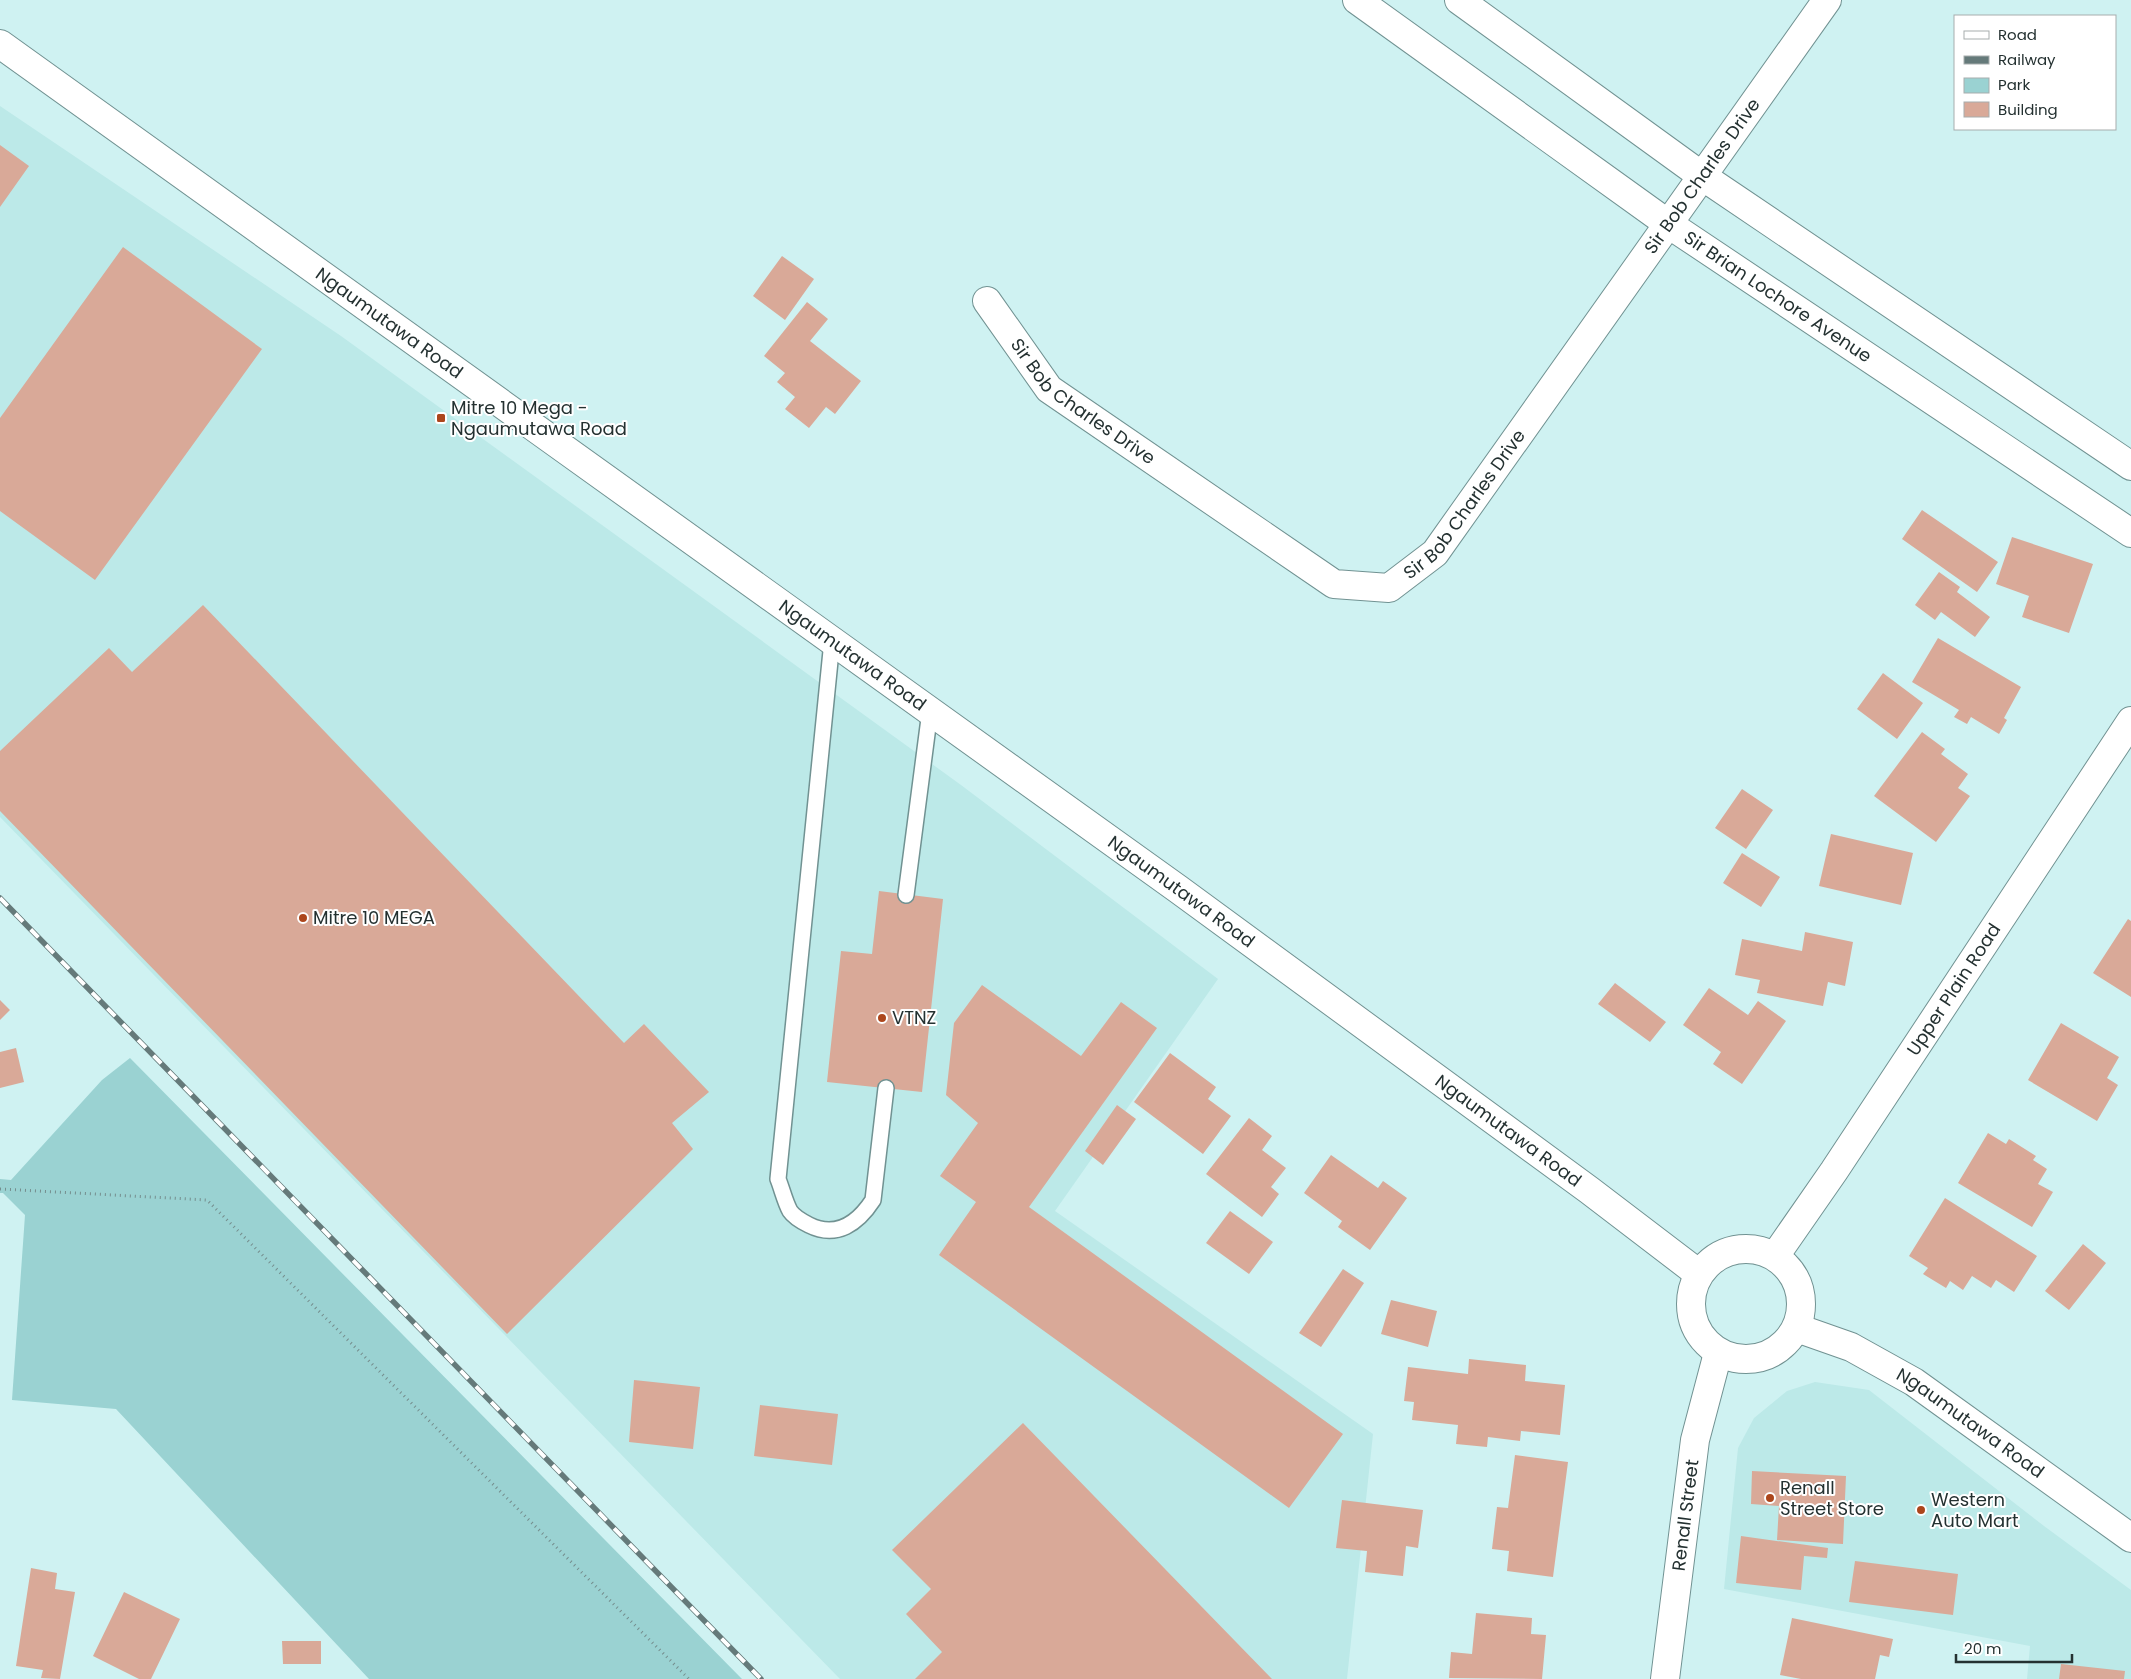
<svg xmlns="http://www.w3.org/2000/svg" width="2131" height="1679" font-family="Poppins,sans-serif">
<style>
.built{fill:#bce9e8}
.green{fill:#9ad2d2}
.building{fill:#d9a998}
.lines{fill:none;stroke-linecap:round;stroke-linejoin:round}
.lane-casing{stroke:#719292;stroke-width:18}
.street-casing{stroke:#719292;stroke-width:30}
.secondary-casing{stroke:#719292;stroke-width:30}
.path{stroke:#758d8d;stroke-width:3;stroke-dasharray:1 4;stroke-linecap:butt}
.lane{stroke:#fff;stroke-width:15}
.street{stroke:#fff;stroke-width:28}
.secondary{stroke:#fff;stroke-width:28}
.rail-casing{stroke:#657a7a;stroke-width:5.5}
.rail{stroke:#fff;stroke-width:4;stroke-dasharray:11;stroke-linecap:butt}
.poi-dot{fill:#ac461c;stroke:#fff;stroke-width:2}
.labels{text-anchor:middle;stroke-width:4;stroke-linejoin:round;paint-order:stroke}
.street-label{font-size:18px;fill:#243131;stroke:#fff}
.poi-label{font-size:18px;fill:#243131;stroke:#fff;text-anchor:start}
</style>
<rect width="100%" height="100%" fill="#cff2f2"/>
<!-- built -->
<path class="built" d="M0,106L341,336L961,785L1218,979L1055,1211L1373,1434L1347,1679H840L0,817Z
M1815,1382L1869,1390L2044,1526L2131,1590V1679H2027L2030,1646L1724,1589L1738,1448L1754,1418L1787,1391Z"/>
<!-- green -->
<path class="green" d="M130,1058L742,1679H369L116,1409L12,1400L25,1215L3,1193H0V1179L11,1180L102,1080Z"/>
<!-- building -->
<path class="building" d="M0,145L29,166L0,207Z
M123,247L262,349L95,580L0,511V418Z
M782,256L814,279L785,320L753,296Z
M807,302L828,319L810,341L861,381L835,414L826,407L809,428L785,409L795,397L777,382L785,373L764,356Z
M1922,510L1998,562L1977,592L1902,539Z
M2012,537L2093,564L2069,633L2022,617L2029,596L1996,584Z
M1939,572L1960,587L1957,592L1990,617L1975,637L1941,612L1935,620L1915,605Z
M203,605L624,1043L644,1024L709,1092L672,1123L693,1149L507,1334L0,811V751L109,648L132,672Z
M1938,638L2021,687L2004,718L2007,720L1999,734L1971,717L1967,724L1954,717L1959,710L1912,682Z
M1883,673L1923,703L1897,739L1857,709Z
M1922,732L1945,749L1941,754L1968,774L1958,788L1970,796L1936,842L1874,796Z
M1742,789L1773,810L1746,849L1715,828Z
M1831,834L1913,853L1901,905L1819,886Z
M1742,853L1780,877L1761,907L1723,883Z
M879,891L943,899L922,1092L827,1082L841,951L872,954Z
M2128,919L2131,921V997L2093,973Z
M1805,932L1853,942L1845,986L1828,982L1823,1006L1757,993L1760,980L1735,975L1742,939L1802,951Z
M1615,983L1666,1022L1650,1042L1598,1004Z
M982,985L1081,1056L1121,1002L1157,1028L1029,1207L1343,1434L1289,1508L939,1255L976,1202L940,1176L978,1123L946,1095L954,1023Z
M1709,988L1748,1015L1758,1001L1786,1021L1742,1084L1713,1064L1721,1052L1683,1025Z
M0,1000L10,1010L0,1020Z
M2061,1023L2119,1057L2107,1078L2118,1085L2097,1121L2028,1080Z
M16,1048L24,1082L0,1088V1052Z
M1170,1053L1216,1087L1208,1099L1231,1116L1203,1154L1134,1102Z
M1117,1105L1136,1119L1103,1165L1085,1151Z
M1249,1118L1272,1136L1262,1150L1286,1168L1271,1187L1279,1194L1262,1217L1206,1174Z
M1988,1133L2006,1144L2009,1139L2036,1156L2033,1160L2047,1169L2038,1184L2053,1192L2032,1227L1958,1183Z
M1331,1155L1378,1188L1383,1181L1407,1198L1370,1250L1338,1227L1342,1221L1304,1193Z
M1945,1198L2037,1256L2014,1292L1996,1280L1991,1288L1972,1276L1963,1290L1950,1281L1946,1288L1923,1274L1928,1268L1909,1256Z
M1230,1211L1273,1242L1249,1274L1206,1243Z
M2083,1244L2106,1263L2069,1310L2045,1291Z
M1343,1269L1364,1283L1321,1347L1299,1333Z
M1391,1300L1437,1311L1428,1347L1381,1334Z
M1469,1359L1526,1365L1525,1381L1565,1385L1560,1435L1521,1431L1520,1441L1488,1437L1487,1447L1456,1444L1458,1425L1412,1420L1414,1402L1404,1401L1408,1367L1468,1374Z
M634,1380L700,1387L693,1449L629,1442Z
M760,1405L838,1414L832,1465L754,1456Z
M1023,1423L1272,1679H915L942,1652L906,1614L931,1589L892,1550Z
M1515,1455L1568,1462L1553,1577L1507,1571L1509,1551L1492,1549L1497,1507L1508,1508Z
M1752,1471L1846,1476L1843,1544L1777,1540L1779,1506L1751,1504Z
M1342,1500L1423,1510L1418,1548L1406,1546L1403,1576L1365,1572L1367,1551L1336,1548Z
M1741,1536L1828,1548L1827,1558L1804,1556L1801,1590L1736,1583Z
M1855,1561L1958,1574L1953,1615L1849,1602Z
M31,1568L57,1573L55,1589L75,1592L60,1679L41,1678L43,1670L16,1666Z
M124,1592L180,1619L151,1679H139L93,1656Z
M1476,1613L1532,1618L1531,1634L1546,1635L1542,1679L1449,1678L1451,1652L1472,1654Z
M1792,1618L1893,1639L1889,1657L1880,1655L1875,1679H1801L1780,1675Z
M282,1641H321V1664H283Z
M2061,1664L2125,1671L2124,1679H2059Z"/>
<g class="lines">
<!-- lane casing -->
<g class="lane-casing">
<path id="lane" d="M832,641L778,1179C782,1189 785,1202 790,1211C794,1217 803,1222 809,1225C837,1239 858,1223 873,1200L886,1088
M906,895L930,711"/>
</g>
<!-- street casing -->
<g class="street-casing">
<g id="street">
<path id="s1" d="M1357,0L1667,223L2131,533"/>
<path d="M1459,0L1702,176L2131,466"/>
<path id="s2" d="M987,301L1049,389L1334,584L1389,588L1435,553L1827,0"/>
</g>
</g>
<!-- secondary casing -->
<g class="secondary-casing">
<g id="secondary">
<path id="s3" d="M0,44L1178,889L1589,1190L1699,1274"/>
<circle cx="1746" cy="1304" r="55"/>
<path id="s4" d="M1775,1256L1834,1171L2131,721"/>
<path id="s5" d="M1797,1328L1851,1347L1914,1382L2131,1538"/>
<path id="s6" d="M1665,1679L1695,1440L1718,1353"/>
</g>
</g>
<!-- path -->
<path class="path" d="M0,1189L207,1200L689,1679"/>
<!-- lane -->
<use href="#lane" class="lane"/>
<!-- street -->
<use href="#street" class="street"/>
<!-- secondary -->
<use href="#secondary" class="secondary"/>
<!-- rail casing -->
<g class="rail-casing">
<path id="rail" d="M0,898L761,1679"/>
</g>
<!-- rail -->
<use href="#rail" class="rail"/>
</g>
<!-- markers -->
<g class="poi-dot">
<rect x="436" y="413" width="10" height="10" rx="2.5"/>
<circle cx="303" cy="918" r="5"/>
<circle cx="882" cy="1018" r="5"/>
<circle cx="1770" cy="1498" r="5"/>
<circle cx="1921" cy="1510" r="5"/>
</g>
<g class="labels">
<!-- street labels -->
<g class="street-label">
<text dy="6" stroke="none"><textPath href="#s2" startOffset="1028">Sir Bob Charles Drive</textPath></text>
<text dy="6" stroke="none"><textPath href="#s1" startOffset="515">Sir Brian Lochore Avenue</textPath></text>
<text dy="6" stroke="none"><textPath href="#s3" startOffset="479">Ngaumutawa Road</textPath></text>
<text dy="6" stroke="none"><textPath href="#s2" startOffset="141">Sir Bob Charles Drive</textPath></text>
<text dy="6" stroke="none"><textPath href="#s2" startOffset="622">Sir Bob Charles Drive</textPath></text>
<text dy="6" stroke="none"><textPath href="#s3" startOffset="1049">Ngaumutawa Road</textPath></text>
<text dy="6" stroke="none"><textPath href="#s3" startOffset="1454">Ngaumutawa Road</textPath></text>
<text dy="6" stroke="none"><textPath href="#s4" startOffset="321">Upper Plain Road</textPath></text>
<text dy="6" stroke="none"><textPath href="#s3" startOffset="1859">Ngaumutawa Road</textPath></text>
<text dy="6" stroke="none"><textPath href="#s5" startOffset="199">Ngaumutawa Road</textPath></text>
<text dy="6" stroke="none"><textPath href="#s6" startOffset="165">Renall Street</textPath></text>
</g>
<!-- poi labels -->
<g class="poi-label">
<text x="451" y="414">Mitre 10 Mega -<tspan x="451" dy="21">Ngaumutawa Road</tspan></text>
<text x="313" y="924">Mitre 10 MEGA</text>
<text x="892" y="1024">VTNZ</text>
<text x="1780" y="1494">Renall<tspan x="1780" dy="21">Street Store</tspan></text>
<text x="1931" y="1506">Western<tspan x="1931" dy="21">Auto Mart</tspan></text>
</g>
</g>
<!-- legend -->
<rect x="1954" y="15" width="162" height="115" fill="#ffffff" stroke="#a7adad"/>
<rect x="1964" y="31" width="25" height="8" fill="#ffffff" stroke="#a7adad"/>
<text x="1998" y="40" font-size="15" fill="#243131">Road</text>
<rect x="1964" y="56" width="25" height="8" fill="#657a7a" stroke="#a7adad"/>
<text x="1998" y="65" font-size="15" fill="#243131">Railway</text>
<rect x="1964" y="78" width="25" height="15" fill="#9ad2d2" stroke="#a7adad"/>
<text x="1998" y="90" font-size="15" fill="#243131">Park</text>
<rect x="1964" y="102" width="25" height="15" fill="#d9a998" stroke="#a7adad"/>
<text x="1998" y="115" font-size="15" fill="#243131">Building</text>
<!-- scale -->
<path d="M1956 1654v8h116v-8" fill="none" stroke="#243131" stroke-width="2.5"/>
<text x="1964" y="1654" font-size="15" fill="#243131" stroke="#ffffff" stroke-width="4" paint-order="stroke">20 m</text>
</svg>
